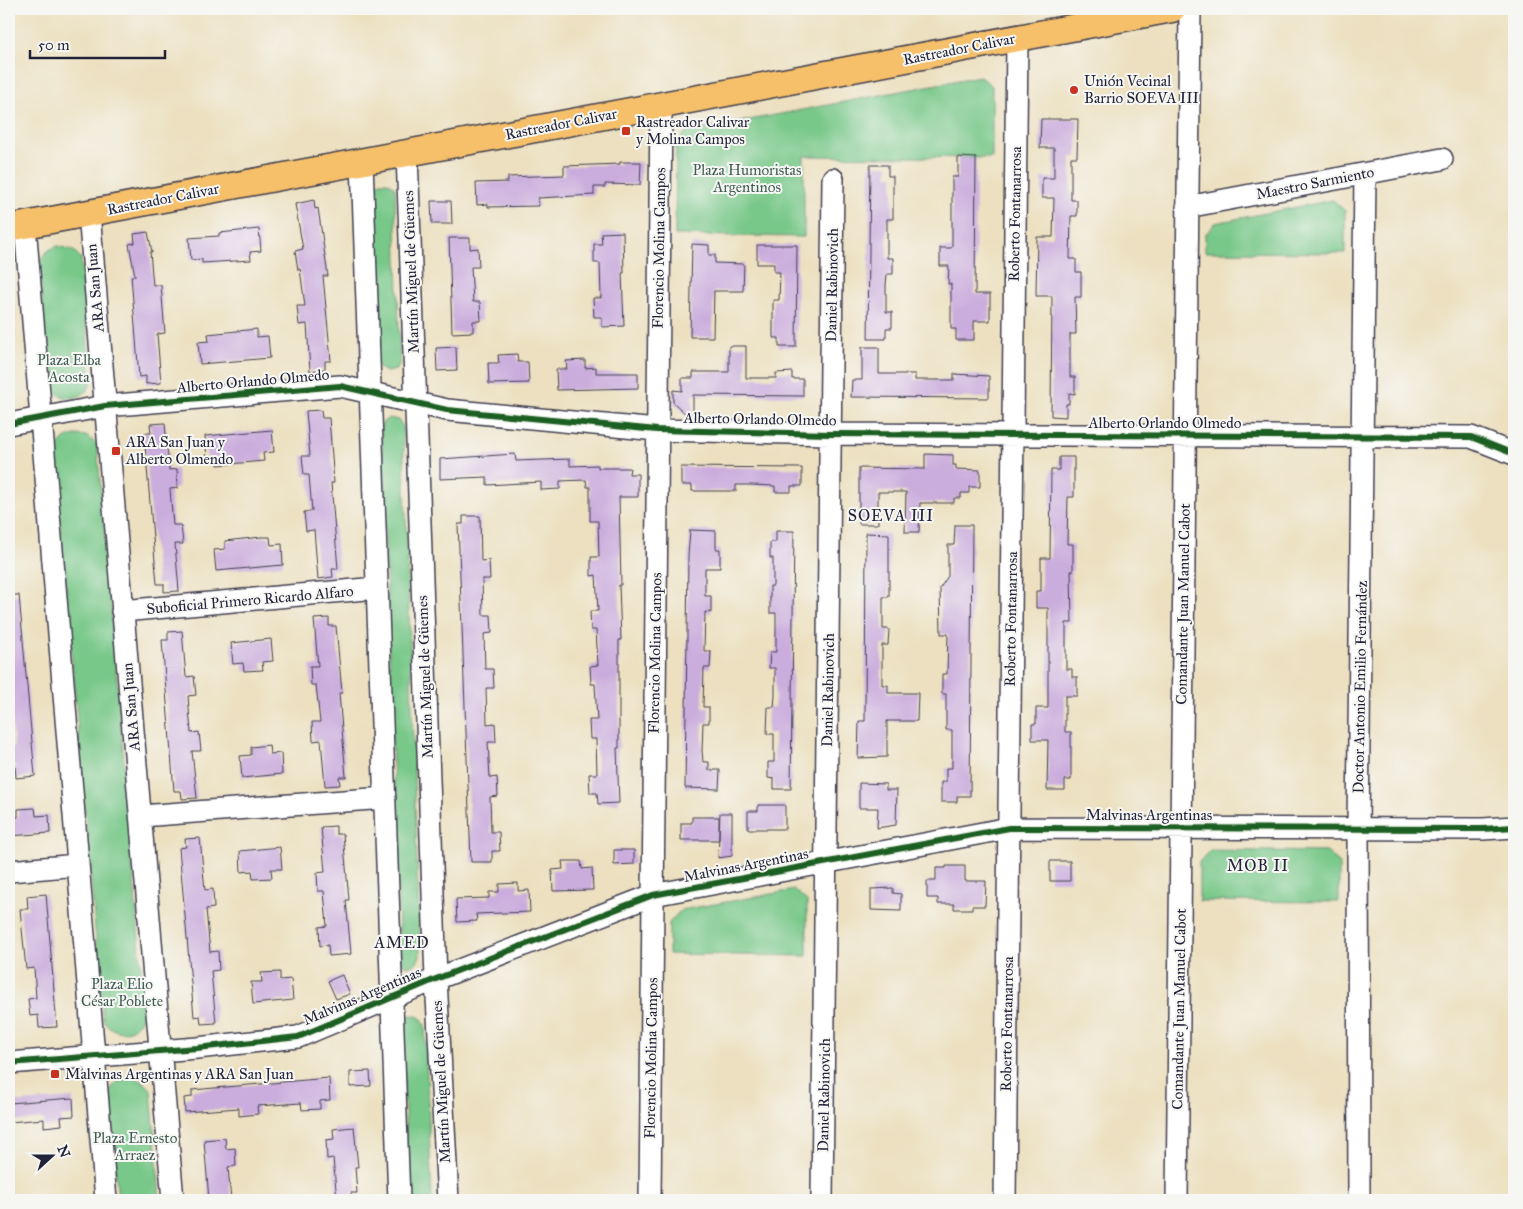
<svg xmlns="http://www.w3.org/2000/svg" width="1523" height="1209" font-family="'IM FELL Great Primer',serif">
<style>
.green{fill:#78c889;stroke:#4d7562}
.building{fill:#cbaddd}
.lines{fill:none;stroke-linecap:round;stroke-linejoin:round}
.minor-casing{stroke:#403e4f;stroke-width:24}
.major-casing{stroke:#403e4f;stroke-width:29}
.minor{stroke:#fff;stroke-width:21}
.major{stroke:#f6c06b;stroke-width:26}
.cycleway-casing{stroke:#f6f6f2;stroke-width:9}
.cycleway{stroke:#1b5e20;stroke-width:6}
.poi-dot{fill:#c8321e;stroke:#f6f6f2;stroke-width:2}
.labels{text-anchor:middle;stroke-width:4;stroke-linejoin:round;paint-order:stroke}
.street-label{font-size:15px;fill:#22223b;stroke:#f6f6f2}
.poi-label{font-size:15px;fill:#22223b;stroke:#f6f6f2;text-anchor:start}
.park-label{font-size:15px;fill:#405c56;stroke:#f6f6f2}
.neighbourhood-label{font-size:16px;letter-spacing:1px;fill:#22223b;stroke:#f6f6f2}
</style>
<rect width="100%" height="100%" fill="#f6f6f2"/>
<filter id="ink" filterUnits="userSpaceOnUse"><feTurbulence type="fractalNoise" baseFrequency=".02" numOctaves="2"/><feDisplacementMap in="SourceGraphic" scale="10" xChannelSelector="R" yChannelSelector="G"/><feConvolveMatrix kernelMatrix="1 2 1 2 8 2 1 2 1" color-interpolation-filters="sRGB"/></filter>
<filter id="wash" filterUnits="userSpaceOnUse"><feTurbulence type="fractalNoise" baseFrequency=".0096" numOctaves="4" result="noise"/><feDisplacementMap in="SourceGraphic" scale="20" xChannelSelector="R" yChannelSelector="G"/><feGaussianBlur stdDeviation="1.12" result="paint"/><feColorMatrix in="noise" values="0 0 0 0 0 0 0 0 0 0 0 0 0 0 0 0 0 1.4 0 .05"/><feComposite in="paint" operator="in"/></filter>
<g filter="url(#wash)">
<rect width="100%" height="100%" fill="#ece0c0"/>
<!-- green -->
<path class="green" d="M980,76L992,86V158L804,156V237L675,235L676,144L686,132Z
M380,182H387L394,186L395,190L400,363L396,370L387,372L380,369L376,361L374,191L376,185Z
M1333,200L1345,211V253L1205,252V235L1215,223Z
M58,246L73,250L81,258L91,384C80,404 64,400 49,388L39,263C43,254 48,249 58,246Z
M389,418L398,420L403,426L420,956C417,966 408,970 400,961L381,426L383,422Z
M75,435L86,436L97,444L145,1012C138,1032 117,1040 103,1020L54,452C59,442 65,437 75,435Z
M1210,850L1327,852L1339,863V902L1199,901V862Z
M794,890L807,901V956L669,954V923L681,910Z
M415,1015L422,1019L425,1026L432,1200H408L402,1022L408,1016Z
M127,1078C138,1078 145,1081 151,1090L160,1200H118L109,1093L115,1083Z"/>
<g id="blocks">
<!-- building -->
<path class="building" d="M1041,119H1078L1077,157H1071V200H1077V216H1071L1070,259H1076V272H1081V297H1075L1076,334H1070V377H1075V394L1069,393V404H1066V417L1051,416L1052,296H1036L1037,237H1053L1054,198H1042V178H1054V148H1040Z
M958,157L976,158L975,294H990V321H974V340H956V329H951V284H948L949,266H940V248H951L952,246V177H958Z
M620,162H641L640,185L605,184V187H594V195L538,198L539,206L488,207V204L477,205L476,183L508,182V177L564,175V166L620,164Z
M870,165H888V176H893V219H887V258H893V274H887L886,285V312H892V328H886V339H868Z
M314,200L315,209L318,208L328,276H323L331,361H325V369L310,371L307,324L299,325L297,306H305L300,269L298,270L295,251L303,249L295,204Z
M431,201H451L452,224H432Z
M259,229L261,251L250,252L251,260L202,263V259L191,260L189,238L219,236V233Z
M148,232L152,252H150L153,285H161L165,333L157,334L161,383L146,384V376L139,377L131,276H135L129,244L135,243L134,234Z
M623,232L624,273H622L624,326L602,327V317H594L593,298H601L600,263H594V244H602L601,233Z
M449,238H470V249L478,248L479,267H471L473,302H480L481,321H473V332L452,333Z
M692,244L709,245V255H715V263L744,264L743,291H714L713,337H690Z
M757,245H797L796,347H779V338H773V300H779L780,272H774V264H757Z
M257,329V337L268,336L270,358L200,364L198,342L209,341L208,334Z
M729,346H746V378H776V373L792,372V379H803V396L693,395V418H690L673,402V390L682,391V378H693V372H729Z
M456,347L457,370L437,371L436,348Z
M862,347H879V374H915V380H954V374L989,376V398L851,397L852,380H862Z
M517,354L518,362H528L529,383L489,384L488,363H499L498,355Z
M585,360V368L596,367V373H638V388L557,390L556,369H567L566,361Z
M321,410L322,418H329L334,483H331L338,569H332L333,577L318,579L314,530L306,531L304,512L312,511L309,475H304L302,456H310L306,411Z
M165,423L169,470L177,469L178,488L170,489L173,525H181L183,544H175L179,591L164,592V584H157L144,433H151L150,424Z
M272,430L274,452L263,453L264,461L218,465L217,457L207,458L205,436Z
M515,454L516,461L570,459V466L598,465V468H630L629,474H638V497H619L621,585H619L621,640H619V748H617L619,803L598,804L597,793H590L589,774H597L596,739H590L589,720H597L595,684H591L590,666L598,665L596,630H591L590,611H598L596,575L591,576V557H599L598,521H590V487H587L586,480L560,481V489L541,490V482L487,485V477L440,479V459Z
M925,454L953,455V465H956V469L980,470V487H969V493H961V498H954V503H920L919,532H905L906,492H878V524H859V468L925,469Z
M1059,457H1074V497H1068L1067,544H1073V571H1071L1072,623H1066V669H1072V677H1077V696H1065V732H1071V780H1065V790H1047L1048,740H1032V724H1036V708H1048V608H1036V591H1041V558H1050L1051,470H1059Z
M681,467L802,468V486H791V492H775V486L750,485H736V491H692V485H681Z
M463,516H480L481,561L489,560L490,579H482L483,615H491L492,633L484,634L485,669H493L494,688H486L487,724L495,723L496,742H488L490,778L497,777L498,796L490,797L491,832H499L500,851H492V862H471L458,524H463Z
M955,525H972L970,796H957V802H941V782H946V768H952V730H946V694H942V674H947L948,634H941L940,588L948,576V545H954Z
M690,530L716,531V549H720V568H705V596H711V613L705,612L704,651H711L710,668H704L703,707H709V723H703L702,751L703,762H709V770H720L719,789L685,788L688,557Z
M776,531H794L791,789H774V779L768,778V762H774V734H767L768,707H774L775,696V668H769L770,652H776V613H770V586H773V558H770V542H776Z
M866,533L889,534V597H883V629H889L888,645H882V685H888V693H918L917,721H887V757L858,758L859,721H865Z
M261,537H270L271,545L282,544L283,565L216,571L214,550L225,549V541Z
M9,595H19L35,776L16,778L15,765L9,766V748L14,747L11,711L9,712Z
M329,618V626H336L342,693H339L346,777H339L340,785L325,786L321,740L313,741L312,722H320L316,685H311L310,666H318L314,619Z
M182,631L186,677L194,676L196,695L188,696L191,733L199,732L201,751H192L197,798L182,799L181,791H174L162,640H168V632Z
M271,639L273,661L262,662L263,670L244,671L243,663L233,664L231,643Z
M269,745L270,754L281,753L282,774L242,778L240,756L251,755V747Z
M859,783L886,784V790H897L896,825L877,828L878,808H859Z
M758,805H785V829H748V811H758Z
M35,808L36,816L49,815L50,833L9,836V818L18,817V809Z
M720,813H732V856L718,858Z
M692,817H719V840H681V823H692Z
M336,826V834H343L349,900H346L351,954L329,956L328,945L320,946L319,927L327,926L324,891H318L317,873L325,872L321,827Z
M200,838L205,890L213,889L214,908L206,909L210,952L218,951L219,970L211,971L216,1023L201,1024L200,1016L194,1017L179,848L186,847L185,839Z
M280,847L282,869H271L272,878L253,879L252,871L241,872L240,851Z
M614,850H634V864L614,865Z
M562,861H581L582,869L592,868L593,890L553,891L552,870L563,869Z
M1050,861H1070V881H1050Z
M946,866H965V881H986L985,906H972V909H954V904H938V898H927V881H936V868H946Z
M518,883V891L529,890L530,912L476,914L477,921L457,922L456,899L489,898V892H499V884Z
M893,888V893L901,894V911L871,910V889Z
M46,894L57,1027L39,1028L38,1015L30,1016L28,999L36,998L34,968L26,969L20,909H28L27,896Z
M280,972V980L291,979L293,1000L253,1004L251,982H262L261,973Z
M342,975L350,994L336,999L328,981Z
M370,1071L371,1086L350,1087V1072Z
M329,1078L330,1100L320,1101V1109L302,1110L301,1103L257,1106L258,1114L239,1116V1108L185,1112L184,1098L192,1097V1090Z
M73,1098L74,1116L61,1117L62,1125L44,1127V1119L9,1122V1103Z
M354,1127L358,1167H355L357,1193H351V1200H337L333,1158L327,1159L326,1140L334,1139L333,1129Z
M225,1138L226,1149L235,1148L236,1166L228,1167L231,1200H209L204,1140Z"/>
</g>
</g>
<g filter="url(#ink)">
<use href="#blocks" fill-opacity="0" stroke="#403e4f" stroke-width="1"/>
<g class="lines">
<!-- minor casing -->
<g class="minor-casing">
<path id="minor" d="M407,153L436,979L448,1200
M362,162L399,1200
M1187,207L1442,159
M89,213L173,1200
M25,225L106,1200
M9,424L105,406L340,386L447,410L657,430L830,434L1471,437L1514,454
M122,611L377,588
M141,816L385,798
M9,871L78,865
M9,1063L197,1048L298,1037L436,979L653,895L1009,828L1483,829L1514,827
M650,1200L661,105
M822,1200L833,179
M1005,1200L1017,38
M1177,1200L1190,9
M1359,1200L1358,828L1365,174"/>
</g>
<!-- major casing -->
<g class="major-casing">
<path id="major" d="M9,228L1172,9"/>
</g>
<!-- minor -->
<use href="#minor" class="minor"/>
<!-- major -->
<use href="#major" class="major"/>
<!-- cycleway casing -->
<g class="cycleway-casing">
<path id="cycleway" d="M9,424L105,406L340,386L447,410L657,430L830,434L1471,437L1514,454
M9,1063L197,1048L298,1037L436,979L653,895L1009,828L1483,829L1514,827"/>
</g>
<!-- cycleway -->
<use href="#cycleway" class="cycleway"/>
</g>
</g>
<!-- markers -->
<g class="poi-dot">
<circle cx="1074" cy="90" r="5"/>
<rect x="621" y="126" width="10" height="10" rx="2.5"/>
<rect x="111" y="446" width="10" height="10" rx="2.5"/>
<rect x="50" y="1069" width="10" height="10" rx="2.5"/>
</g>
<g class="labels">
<!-- street labels -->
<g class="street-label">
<text transform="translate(959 49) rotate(-11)" y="5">Rastreador Calivar</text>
<text transform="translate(561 124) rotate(-11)" y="5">Rastreador Calivar</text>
<text transform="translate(1315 183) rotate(-11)" y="5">Maestro Sarmiento</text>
<text transform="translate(163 199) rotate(-11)" y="5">Rastreador Calivar</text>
<text transform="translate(1015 214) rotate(-89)" y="5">Roberto Fontanarrosa</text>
<text transform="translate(659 248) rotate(-89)" y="5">Florencio Molina Campos</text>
<text transform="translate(411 272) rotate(-92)" y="5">Martín Miguel de Güemes</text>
<text transform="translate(832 285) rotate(-89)" y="5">Daniel Rabinovich</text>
<text transform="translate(95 288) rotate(-95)" y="5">ARA San Juan</text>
<text transform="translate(253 381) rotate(-5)" y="5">Alberto Orlando Olmedo</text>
<text transform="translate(760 419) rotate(1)" y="5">Alberto Orlando Olmedo</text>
<text x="1165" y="428">Alberto Orlando Olmedo</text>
<text transform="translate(250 600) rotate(-5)" y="5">Suboficial Primero Ricardo Alfaro</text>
<text transform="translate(1183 604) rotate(-89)" y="5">Comandante Juan Manuel Cabot</text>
<text transform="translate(1011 619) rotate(-89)" y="5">Roberto Fontanarrosa</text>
<text transform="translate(655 653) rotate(-89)" y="5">Florencio Molina Campos</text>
<text transform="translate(425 677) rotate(-92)" y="5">Martín Miguel de Güemes</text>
<text transform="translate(1360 687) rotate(-89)" y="5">Doctor Antonio Emilio Fernández</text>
<text transform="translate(828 690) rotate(-89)" y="5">Daniel Rabinovich</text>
<text transform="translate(131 707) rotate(-95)" y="5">ARA San Juan</text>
<text x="1149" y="820">Malvinas Argentinas</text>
<text transform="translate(746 865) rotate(-11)" y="5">Malvinas Argentinas</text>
<text transform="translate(362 996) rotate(-23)" y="5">Malvinas Argentinas</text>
<text transform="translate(1179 1009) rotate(-89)" y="5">Comandante Juan Manuel Cabot</text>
<text transform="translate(1007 1024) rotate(-89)" y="5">Roberto Fontanarrosa</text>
<text transform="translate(651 1058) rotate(-89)" y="5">Florencio Molina Campos</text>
<text transform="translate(441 1082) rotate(-93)" y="5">Martín Miguel de Güemes</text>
<text transform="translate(824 1095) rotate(-89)" y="5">Daniel Rabinovich</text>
</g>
<!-- poi labels -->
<g class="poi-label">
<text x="1084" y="86">Unión Vecinal<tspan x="1084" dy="17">Barrio SOEVA III</tspan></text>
<text x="636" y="127">Rastreador Calivar<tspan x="636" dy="17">y Molina Campos</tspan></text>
<text x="126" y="447">ARA San Juan y<tspan x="126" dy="17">Alberto Olmendo</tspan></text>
<text x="65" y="1079">Malvinas Argentinas y ARA San Juan</text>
</g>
<!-- park labels -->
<g class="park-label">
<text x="747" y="175">Plaza Humoristas<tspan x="747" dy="17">Argentinos</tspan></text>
<text x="69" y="365">Plaza Elba<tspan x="69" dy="17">Acosta</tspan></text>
<text x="122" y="989">Plaza Elio<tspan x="122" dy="17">César Poblete</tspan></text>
<text x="135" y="1143">Plaza Ernesto<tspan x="135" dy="17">Arraez</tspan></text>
</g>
<!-- neighbourhood labels -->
<g class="neighbourhood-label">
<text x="891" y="521">SOEVA III</text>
<text x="1258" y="871">MOB II</text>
<text x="402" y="948">AMED</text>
</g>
</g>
<!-- margin -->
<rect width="1523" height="1209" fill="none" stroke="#f6f6f2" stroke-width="30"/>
<!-- north arrow -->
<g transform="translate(52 1156) rotate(69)" stroke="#f6f6f2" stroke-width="4" paint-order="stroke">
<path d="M0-4L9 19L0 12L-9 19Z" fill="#22223b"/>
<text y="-8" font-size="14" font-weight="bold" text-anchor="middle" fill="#22223b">N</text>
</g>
<!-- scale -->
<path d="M30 50v8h135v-8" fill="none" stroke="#22223b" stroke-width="2.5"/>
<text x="38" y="50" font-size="15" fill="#22223b" stroke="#f6f6f2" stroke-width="4" paint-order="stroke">50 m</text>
</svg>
